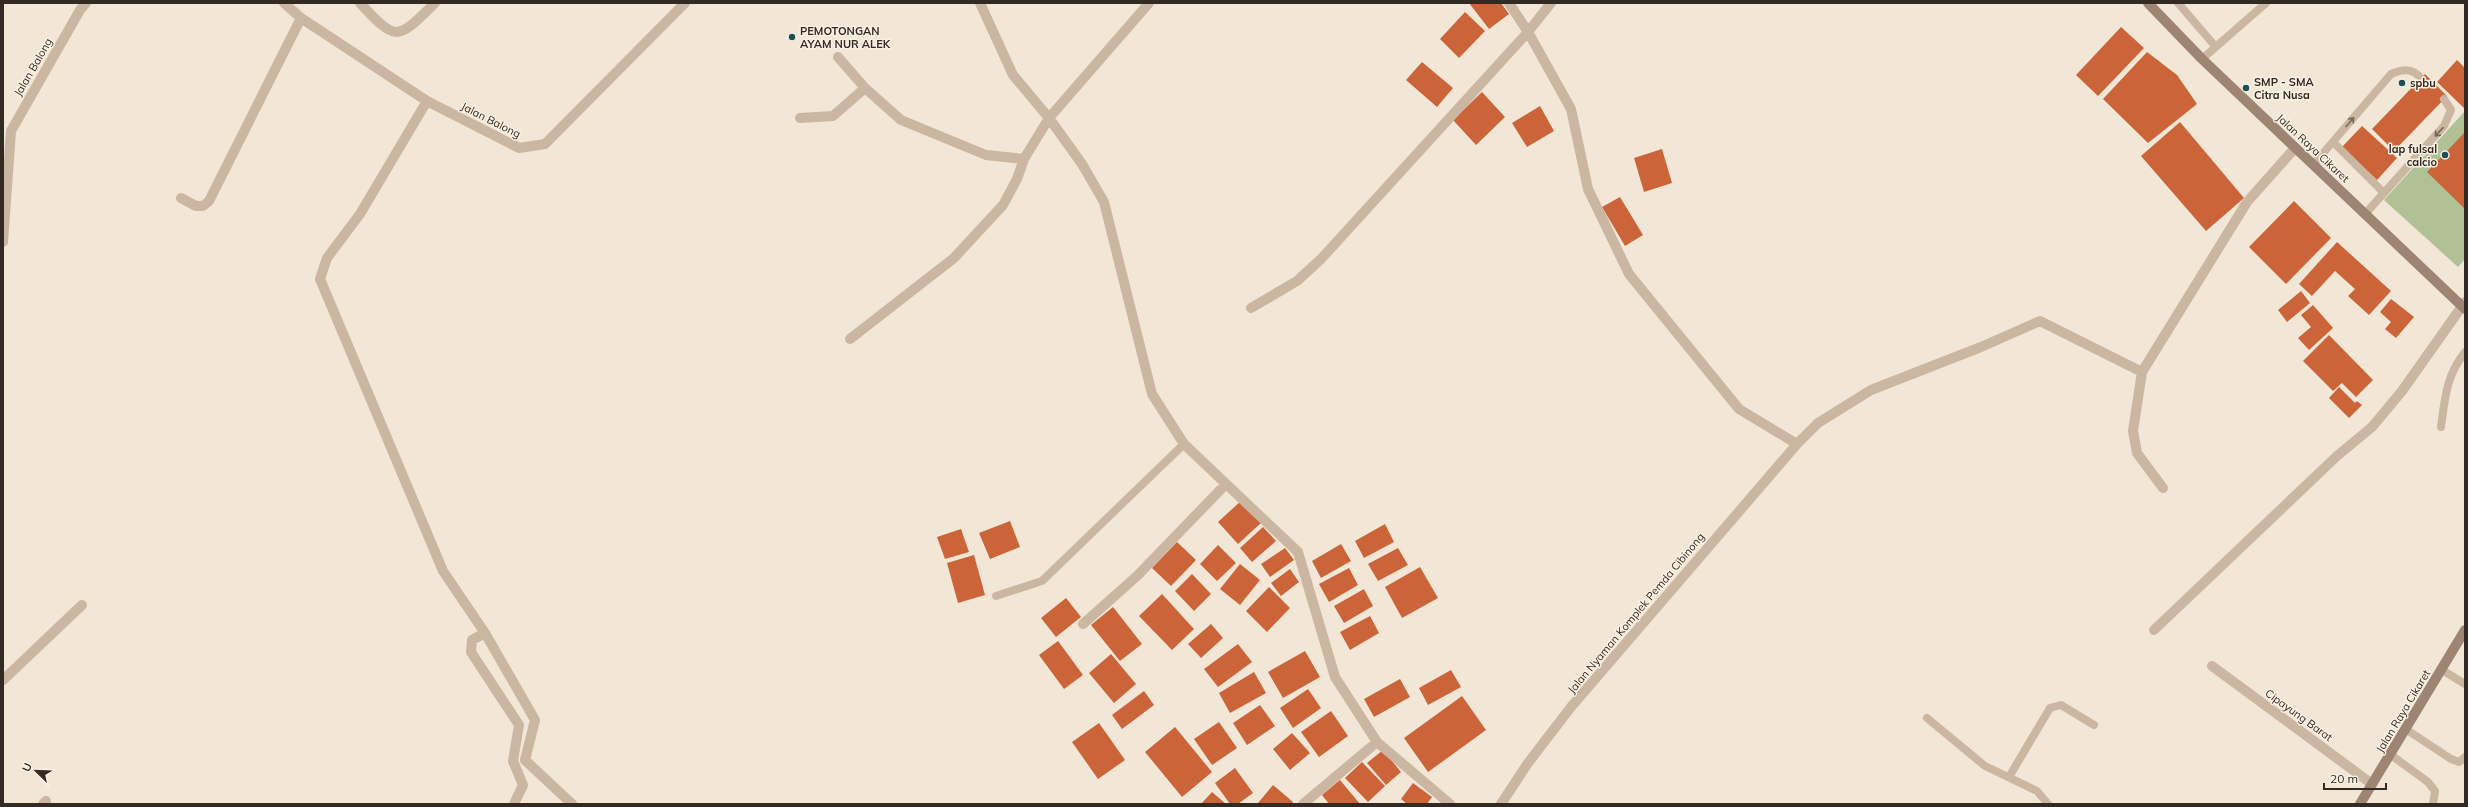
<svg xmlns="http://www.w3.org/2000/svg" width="2468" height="807" font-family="Mulish,sans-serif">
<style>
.green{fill:#b0c195}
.building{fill:#cc6439}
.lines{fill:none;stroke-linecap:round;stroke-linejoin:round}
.lane{stroke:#cab6a1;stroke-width:8}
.street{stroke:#cab6a1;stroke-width:10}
.secondary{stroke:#9d8473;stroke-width:10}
.oneway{stroke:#78695c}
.poi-dot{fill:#195057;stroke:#faf0e2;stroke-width:1.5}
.labels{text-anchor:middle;stroke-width:3;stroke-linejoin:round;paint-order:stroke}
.poi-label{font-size:11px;font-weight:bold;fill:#342a24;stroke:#faf0e2;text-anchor:start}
.street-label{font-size:11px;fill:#342a24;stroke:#faf0e2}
</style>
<rect width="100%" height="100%" fill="#f2e6d6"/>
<!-- green -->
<path class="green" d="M2465,111V259L2458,267L2384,200Z"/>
<!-- building -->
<path class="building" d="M1469,3H1501L1509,14L1489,29Z
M1465,12L1485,31L1459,58L1440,39Z
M2121,27L2144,48L2098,96L2076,75Z
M2147,52L2177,75L2197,104L2148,143L2103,99Z
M2457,60L2465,68V109L2437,82Z
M1422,62L1453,88L1437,107L1406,80Z
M2425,74L2447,96L2394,151L2372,129Z
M1482,92L1505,117L1476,145L1453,120Z
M1540,106L1554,131L1527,147L1512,123Z
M2180,122L2244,198L2206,231L2141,156Z
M2362,126L2397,158L2377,180L2342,147Z
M2465,132V209L2427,172Z
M1662,149L1672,183L1644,192L1634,158Z
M1620,197L1643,235L1625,246L1602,207Z
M2294,201L2331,238L2286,284L2249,247Z
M2337,242L2391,291L2369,315L2348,296L2355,289L2335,271L2312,296L2299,284Z
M2301,291L2310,303L2287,322L2278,310Z
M2391,299L2414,317L2396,338L2385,329L2391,322L2380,312Z
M2313,305L2333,328L2309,350L2298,338L2311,327L2301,315Z
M2329,335L2373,380L2356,397L2342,383L2333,391L2303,361Z
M2339,387L2355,403L2357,401L2362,405L2349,418L2329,398Z
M1242,500L1262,522L1238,544L1218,522Z
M1010,521L1020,547L990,559L979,533Z
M1385,524L1394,542L1364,558L1355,541Z
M1263,527L1276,541L1252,562L1240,548Z
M961,529L969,552L945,559L937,537Z
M1177,542L1196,560L1171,586L1152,568Z
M1341,544L1351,561L1321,578L1312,561Z
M1218,545L1236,563L1217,581L1200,564Z
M1285,548L1294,560L1270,577L1261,564Z
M1398,548L1408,565L1378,581L1368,564Z
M974,555L985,595L958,603L947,563Z
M1240,564L1260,580L1240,605L1220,589Z
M1420,567L1438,598L1402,618L1385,587Z
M1349,568L1358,585L1329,602L1319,584Z
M1290,569L1299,582L1281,596L1271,583Z
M1192,574L1211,594L1194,611L1175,591Z
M1269,587L1290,608L1267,632L1246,611Z
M1364,589L1373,606L1344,623L1334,606Z
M1162,594L1194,629L1172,650L1139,616Z
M1066,598L1081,617L1056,637L1041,618Z
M1113,607L1142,644L1120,661L1091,625Z
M1370,616L1379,633L1350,650L1340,632Z
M1211,624L1223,638L1201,658L1188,644Z
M1058,641L1083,675L1064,689L1039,655Z
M1238,644L1252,662L1218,687L1204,669Z
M1305,651L1320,677L1283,698L1268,672Z
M1111,654L1136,684L1114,703L1089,673Z
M1451,670L1461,687L1428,705L1419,688Z
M1254,672L1266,693L1230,713L1219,693Z
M1400,679L1410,697L1374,717L1364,699Z
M1308,689L1321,708L1293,728L1280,708Z
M1144,691L1154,705L1122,729L1112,715Z
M1462,696L1486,730L1428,772L1404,738Z
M1260,705L1275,726L1247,745L1233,723Z
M1331,711L1348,736L1319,757L1301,732Z
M1219,722L1237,748L1212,765L1194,739Z
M1099,723L1125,760L1098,779L1072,742Z
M1175,727L1212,772L1182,797L1145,752Z
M1292,733L1310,753L1290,770L1273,749Z
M1383,750L1401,772L1386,785L1367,763Z
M1362,762L1385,786L1368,802L1345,778Z
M1235,768L1253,793L1238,804H1230L1215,783Z
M1340,780L1360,804H1329L1322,795Z
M1413,783L1432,797L1427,804H1407L1401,799Z
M1273,785L1293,802L1292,804L1258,803Z
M1212,792L1226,804H1201Z"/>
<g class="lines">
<!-- lane -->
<path class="lane" d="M2178,3L2215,46
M2202,59L2266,3
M2333,142L2383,192
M2313,165L2391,74C2403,69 2412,68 2421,78
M2365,214L2444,126L2451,110L2444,99
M2441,427C2445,398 2446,376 2465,352
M996,596L1042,581L1184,444
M2442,670L2465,684
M1927,718L1985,766L2037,791L2048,804
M2407,730L2451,759L2459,762L2465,757
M2391,755L2428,782L2435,791L2433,804
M2009,777L2050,708L2061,705L2094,725"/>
<!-- street -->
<path class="street" d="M284,3L301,18L427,101L519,148L545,144L685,3
M360,3C397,43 397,40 435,3
M980,3L1013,75L1049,118L1082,164L1104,202L1152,394L1184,444L1298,552L1335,677L1377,742L1450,804
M1509,3L1528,32L1571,109L1588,189L1629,274L1739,409L1797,444
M838,57L865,88L901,120L986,155L1024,159L1049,118L1149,3
M427,101L360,214L327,258L320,279L443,571L485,633L472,640L471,652L519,725L513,761L523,785L514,804
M800,118L833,116L865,88
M181,198L196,206H203L209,201L301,18
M3,242L11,131L80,10L86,3
M1251,308L1297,281L1321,259L1528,32L1551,3
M850,339L954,258L1003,205L1017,179L1024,159
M2163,488L2137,453L2133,431L2142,372L2247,202L2295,148
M1083,624L1137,576L1226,484
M2154,630L2337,456L2372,427L2402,391L2465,302
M485,633L535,720L525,760L572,804
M2212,666L2372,784
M3,680L82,605
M43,804L46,801
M1303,804L1377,742
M1501,804L1528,763L1571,707L1797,444L1818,423L1871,390L1981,347L2040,321L2142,372"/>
<!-- secondary -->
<path class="secondary" d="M2148,3L2202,59L2465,309
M2360,804L2465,630"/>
</g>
<!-- one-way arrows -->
<defs><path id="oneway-shaft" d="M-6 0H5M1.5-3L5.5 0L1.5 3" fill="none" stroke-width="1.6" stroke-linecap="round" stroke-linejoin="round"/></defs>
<g class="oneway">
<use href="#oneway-shaft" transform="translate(2350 122) rotate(-49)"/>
<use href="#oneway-shaft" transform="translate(2439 132) rotate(133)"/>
</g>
<!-- markers -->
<g class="poi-dot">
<circle cx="792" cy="37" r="4"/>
<circle cx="2402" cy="83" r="4"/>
<circle cx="2246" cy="88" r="4"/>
<circle cx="2445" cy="155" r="4"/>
</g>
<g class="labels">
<!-- poi labels -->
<g class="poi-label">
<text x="800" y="35">PEMOTONGAN<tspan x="800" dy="13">AYAM NUR ALEK</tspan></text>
<text x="2254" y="86">SMP - SMA<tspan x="2254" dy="13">Citra Nusa</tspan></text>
<text x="2410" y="87">spbu</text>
<text x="2437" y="153" text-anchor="end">lap fulsal<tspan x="2437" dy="13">calcio</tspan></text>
</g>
<!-- street labels -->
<g class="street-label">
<text transform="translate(33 67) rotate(-60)" y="4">Jalan Balong</text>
<text transform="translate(491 120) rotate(27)" y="4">Jalan Balong</text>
<text transform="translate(2313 148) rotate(43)" y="4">Jalan Raya Cikaret</text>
<text transform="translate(1636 613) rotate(-50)" y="4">Jalan Nyaman Komplek Pemda Cibinong</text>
<text transform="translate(2403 711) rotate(-59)" y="4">Jalan Raya Cikaret</text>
<text transform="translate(2299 715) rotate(36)" y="4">Cipayung Barat</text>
</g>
</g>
<!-- border -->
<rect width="2468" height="807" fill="none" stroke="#342a24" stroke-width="8"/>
<!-- north arrow -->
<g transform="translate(36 771) rotate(293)" stroke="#faf0e2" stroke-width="3" paint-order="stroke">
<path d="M0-3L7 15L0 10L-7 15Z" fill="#342a24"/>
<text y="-6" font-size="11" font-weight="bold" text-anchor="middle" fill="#342a24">U</text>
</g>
<!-- scale -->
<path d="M2324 783v6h62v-6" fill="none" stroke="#342a24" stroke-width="2"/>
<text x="2330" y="783" font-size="12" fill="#342a24" stroke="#faf0e2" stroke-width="3" paint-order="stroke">20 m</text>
</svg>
